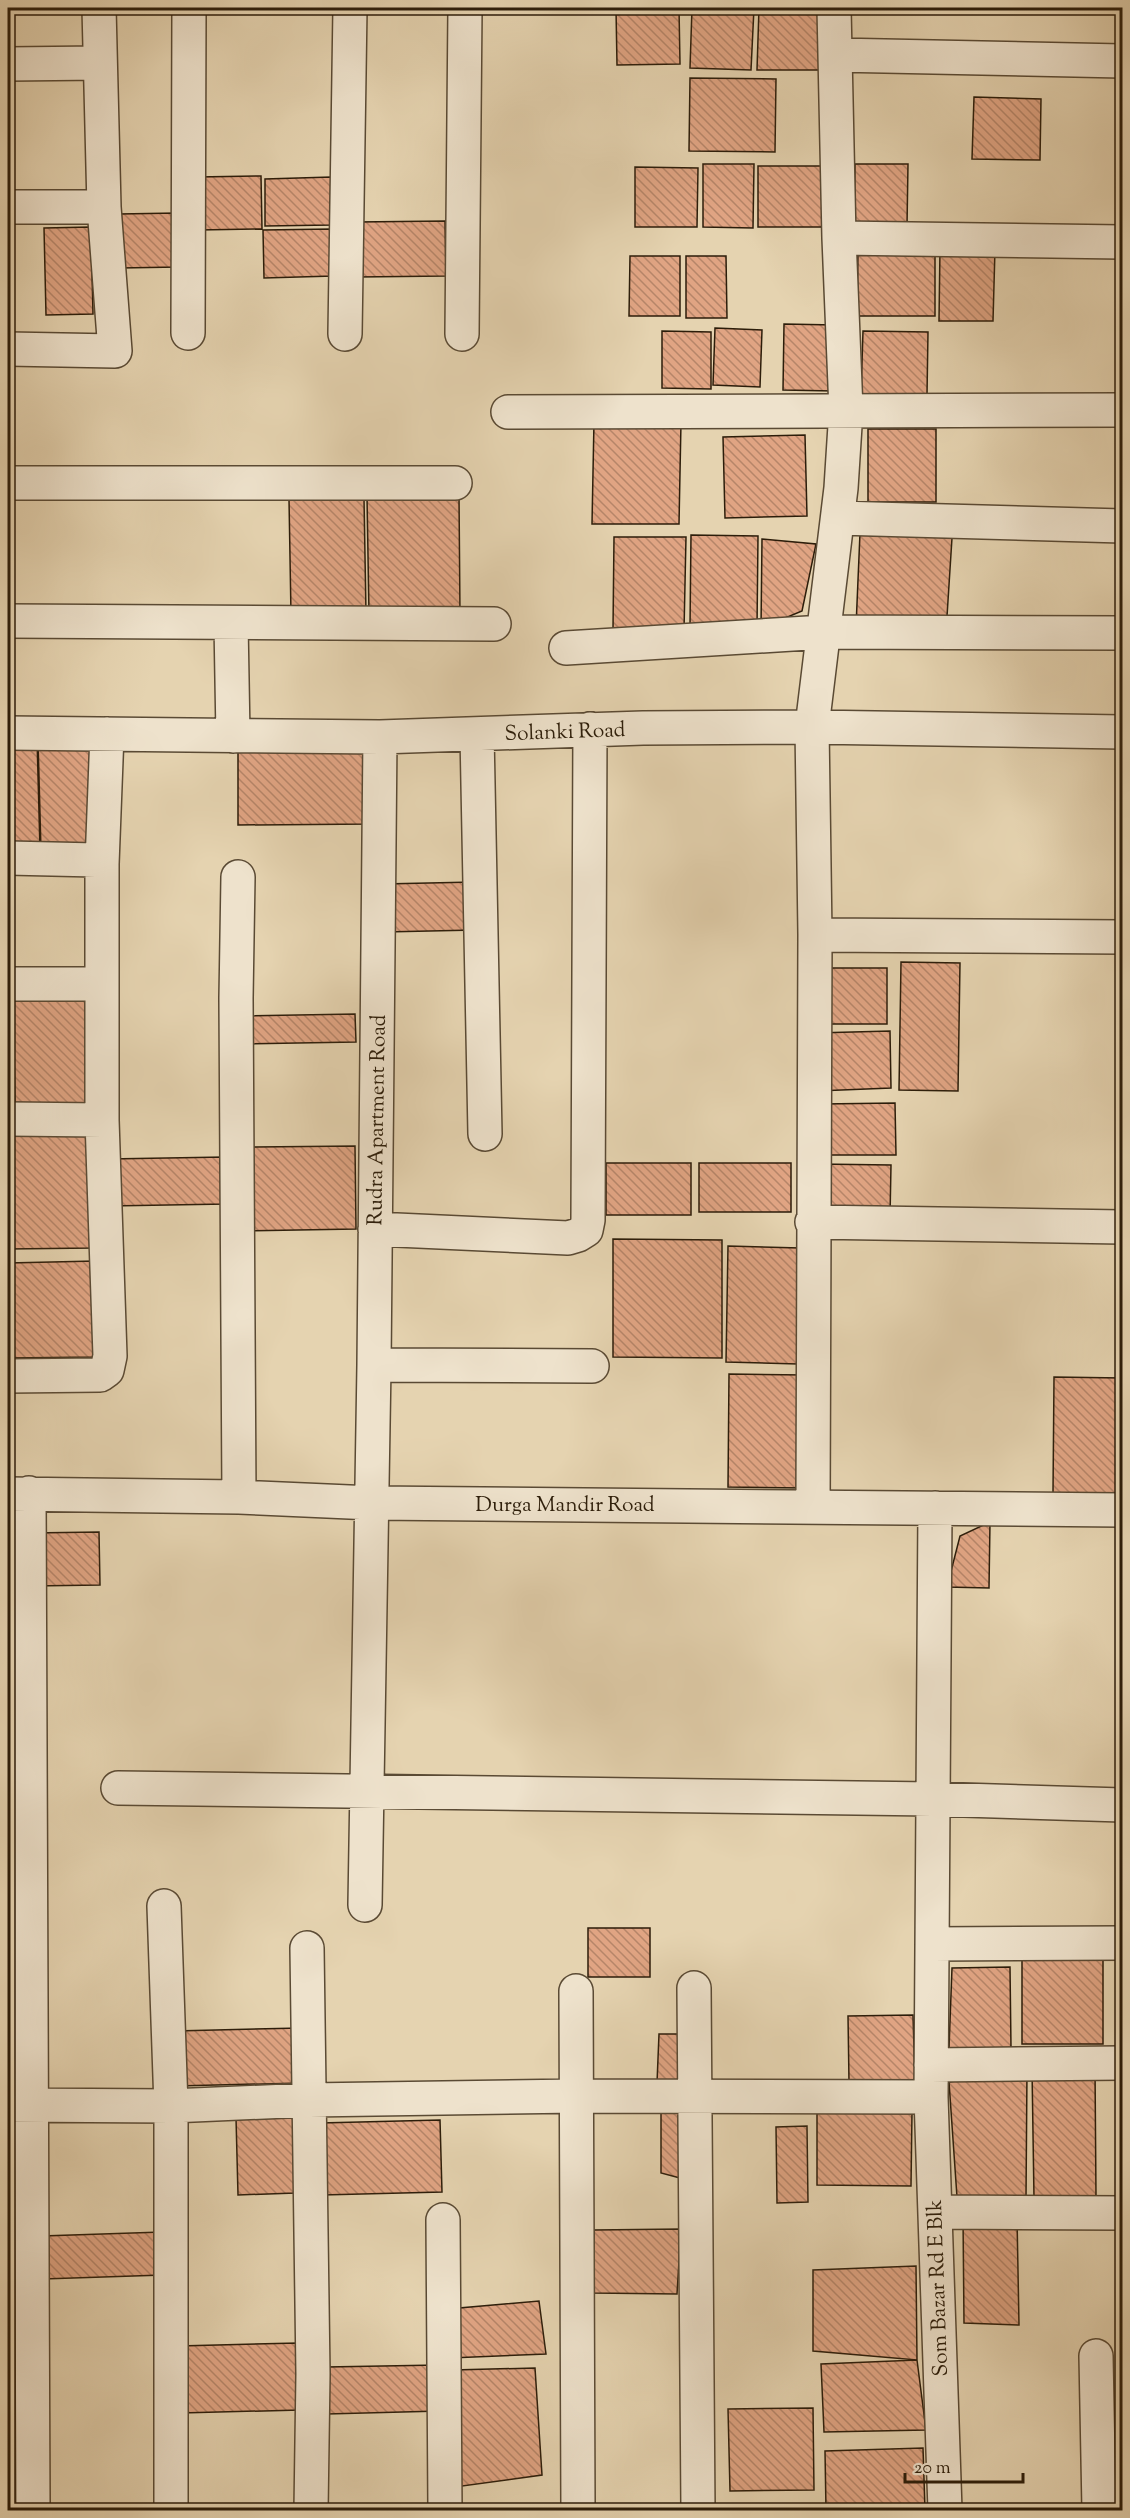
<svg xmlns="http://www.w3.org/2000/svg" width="1130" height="2518" font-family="'Sorts Mill Goudy',serif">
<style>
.building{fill:url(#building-back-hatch);stroke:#2c1d0a;stroke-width:1.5}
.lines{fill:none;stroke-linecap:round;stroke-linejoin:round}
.minor-casing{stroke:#5a4a34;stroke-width:36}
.minor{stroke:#eee2cc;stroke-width:33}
.labels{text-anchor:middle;stroke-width:4.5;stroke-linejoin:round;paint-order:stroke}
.street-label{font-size:21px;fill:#2c1d0a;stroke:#eee2cc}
</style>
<defs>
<pattern id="building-back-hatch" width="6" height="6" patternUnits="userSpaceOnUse" patternTransform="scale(1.5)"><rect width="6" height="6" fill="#e0a483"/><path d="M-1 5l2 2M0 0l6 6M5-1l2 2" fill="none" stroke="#b68569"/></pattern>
</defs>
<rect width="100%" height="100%" fill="#e5d3b0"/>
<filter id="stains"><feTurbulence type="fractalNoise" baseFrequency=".00333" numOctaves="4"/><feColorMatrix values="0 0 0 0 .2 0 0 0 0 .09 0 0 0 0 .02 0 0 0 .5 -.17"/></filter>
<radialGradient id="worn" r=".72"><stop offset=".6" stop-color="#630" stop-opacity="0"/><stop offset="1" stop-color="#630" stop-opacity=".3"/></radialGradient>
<!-- building -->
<path class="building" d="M679,8L680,64L617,65L616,9Z
M692,8H754L751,70L690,68Z
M759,8H822L823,70H757Z
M690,78L776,79L775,152L689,151Z
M974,97L1041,99L1040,160L972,159Z
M703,164H754L753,228L703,227Z
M855,164H908L907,226L854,225Z
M758,166H836L835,227H758Z
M635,167L698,168L697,227H635Z
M261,176L262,229L198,230L197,177Z
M331,177V225L265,226V179Z
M177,213L178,267L120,268L119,214Z
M445,221L446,276L357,277L356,222Z
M91,227L93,314L46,315L44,228Z
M332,229L333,276L264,278L263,230Z
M940,248L995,249L993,321H939Z
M858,251H935V316H857Z
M630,256H680V316H629Z
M686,256H726L727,318H686Z
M784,324L835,325L834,391L783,390Z
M715,328L762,330L760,387L713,385Z
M662,331L711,332V389L662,388Z
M863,331L928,332L927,395L861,394Z
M594,421L681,422L679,524H592Z
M868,429H936V502H868Z
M805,435L807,516L725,518L723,437Z
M459,495L460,614L369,615L367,496Z
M364,498L366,614L291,615L289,499Z
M860,533L952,538L946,632L856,627Z
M691,535L758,536L757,628L690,627Z
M614,537H686L684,631L613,630Z
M762,539L816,544L802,611L761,628Z
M37,738L40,849H8V739Z
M93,739L95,850L41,851L38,741Z
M238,752H371V824L238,825Z
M474,882L475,930L384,932L383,884Z
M901,962L960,963L958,1091L899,1090Z
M817,968H887V1024H818Z
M89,990L91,1105L15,1107L13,992Z
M355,1014L356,1042L239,1044V1016Z
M890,1031L891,1088L817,1091L815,1033Z
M895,1103L896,1155H822V1104Z
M90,1134L92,1248L8,1249V1135Z
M355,1146L356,1229L243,1231L242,1147Z
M225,1157L226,1204L109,1206L108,1159Z
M606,1163H691V1215H606Z
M699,1163H791V1212H699Z
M817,1164L891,1165L890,1217L816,1216Z
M613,1239L722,1240V1358L613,1357Z
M728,1246L800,1248L798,1364L726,1362Z
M95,1261L96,1357L8,1358V1263Z
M729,1374L805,1375L804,1488L728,1487Z
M1054,1377L1122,1378V1494L1053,1493Z
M990,1522L989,1588L947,1587L960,1536Z
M99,1532L100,1585L31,1586L30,1533Z
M588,1928H650V1977H588Z
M1022,1959H1103V2044H1022Z
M1010,1967L1011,2048H949L952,1968Z
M913,2015L915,2080L849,2082L848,2016Z
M301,2028L302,2083L176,2086L175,2031Z
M659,2034H681V2084L657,2083Z
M1095,2068L1096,2197L1034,2198L1032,2069Z
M1027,2070L1026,2198L957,2197L949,2082Z
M817,2111L912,2113L911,2186L817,2185Z
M661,2112H682L680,2178L661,2173Z
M293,2116L295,2193L238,2195L236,2118Z
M440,2120L442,2192L322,2195L320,2123Z
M807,2126L808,2202L777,2203L776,2127Z
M8,2129H19L21,2249H8Z
M963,2217H1017L1019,2325L964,2323Z
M681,2229L677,2294L593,2293L594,2230Z
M162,2232L163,2275L43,2279L42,2236Z
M916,2266L917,2360L813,2351V2270Z
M539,2301L546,2354L450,2358L448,2309Z
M298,2343L300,2410L181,2413L179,2346Z
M917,2360L926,2430L824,2432L821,2364Z
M439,2365L440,2411L327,2414L326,2367Z
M535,2368L542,2475L455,2487L453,2370Z
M813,2408L814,2490L730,2491L728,2409Z
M923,2448L925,2510H826L825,2451Z"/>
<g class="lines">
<!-- minor casing -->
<g class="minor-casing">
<path id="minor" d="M836,55L1122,61
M8,64L100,63
M8,207H104
M839,238L1122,242
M188,333L189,8
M345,334L350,8
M462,334L465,8
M8,349L115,351L104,207L99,8
M508,412L1122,410
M8,483H455
M838,518L1122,526
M8,621L494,624
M231,623L233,736
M566,648L824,632L1122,633
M8,733L380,737L643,728L812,727L1122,732
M477,734L485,1134
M8,858L96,860L102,864V1120L110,1356L107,1370L100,1375L8,1376
M102,864L107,734
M238,877L236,998L239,1497
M815,935L1122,937
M8,984H102
M8,1119L102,1120
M812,1222L1122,1227
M375,1229L568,1238L578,1235L586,1230L588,1220L590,729
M374,1365L592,1366
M29,1493L33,2510
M8,1494L239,1497L372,1503L1122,1510
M813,1506L815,935L812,727L841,488L846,410L839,238L834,8
M935,1508L931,2097L945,2510
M118,1788L932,1799L1122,1805
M365,1905L374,1365L380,737
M164,1906L171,2106V2510
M932,1944L1122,1943
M307,1948L313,2374L311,2510
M694,1988L698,2510
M576,1991L578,2510
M931,2065L1122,2063
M8,2105L171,2106L309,2100L577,2096L931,2097
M935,2212L1122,2213
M443,2220L445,2510
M1096,2356L1099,2510"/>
</g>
<!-- minor -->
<use href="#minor" class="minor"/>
</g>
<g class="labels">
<!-- street labels -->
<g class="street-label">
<text transform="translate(565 731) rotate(-2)" y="7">Solanki Road</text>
<text transform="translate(376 1120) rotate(-89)" y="7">Rudra Apartment Road</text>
<text x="565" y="1511">Durga Mandir Road</text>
<text transform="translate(937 2288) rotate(-92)" y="7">Som Bazar Rd E Blk</text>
</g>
</g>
<!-- margin -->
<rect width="1130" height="2518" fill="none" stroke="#e5d3b0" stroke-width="30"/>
<rect x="9" y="9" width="1112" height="2500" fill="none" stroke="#2c1d0a" stroke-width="3"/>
<rect x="15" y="15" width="1100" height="2488" fill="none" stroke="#2c1d0a" stroke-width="1.5"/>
<!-- scale -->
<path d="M905 2473v9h118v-9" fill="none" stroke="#2c1d0a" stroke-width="3"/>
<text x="914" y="2473" font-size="18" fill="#2c1d0a" stroke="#eee2cc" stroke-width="4.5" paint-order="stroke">20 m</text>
<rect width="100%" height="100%" filter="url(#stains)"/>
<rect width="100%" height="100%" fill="url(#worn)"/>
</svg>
